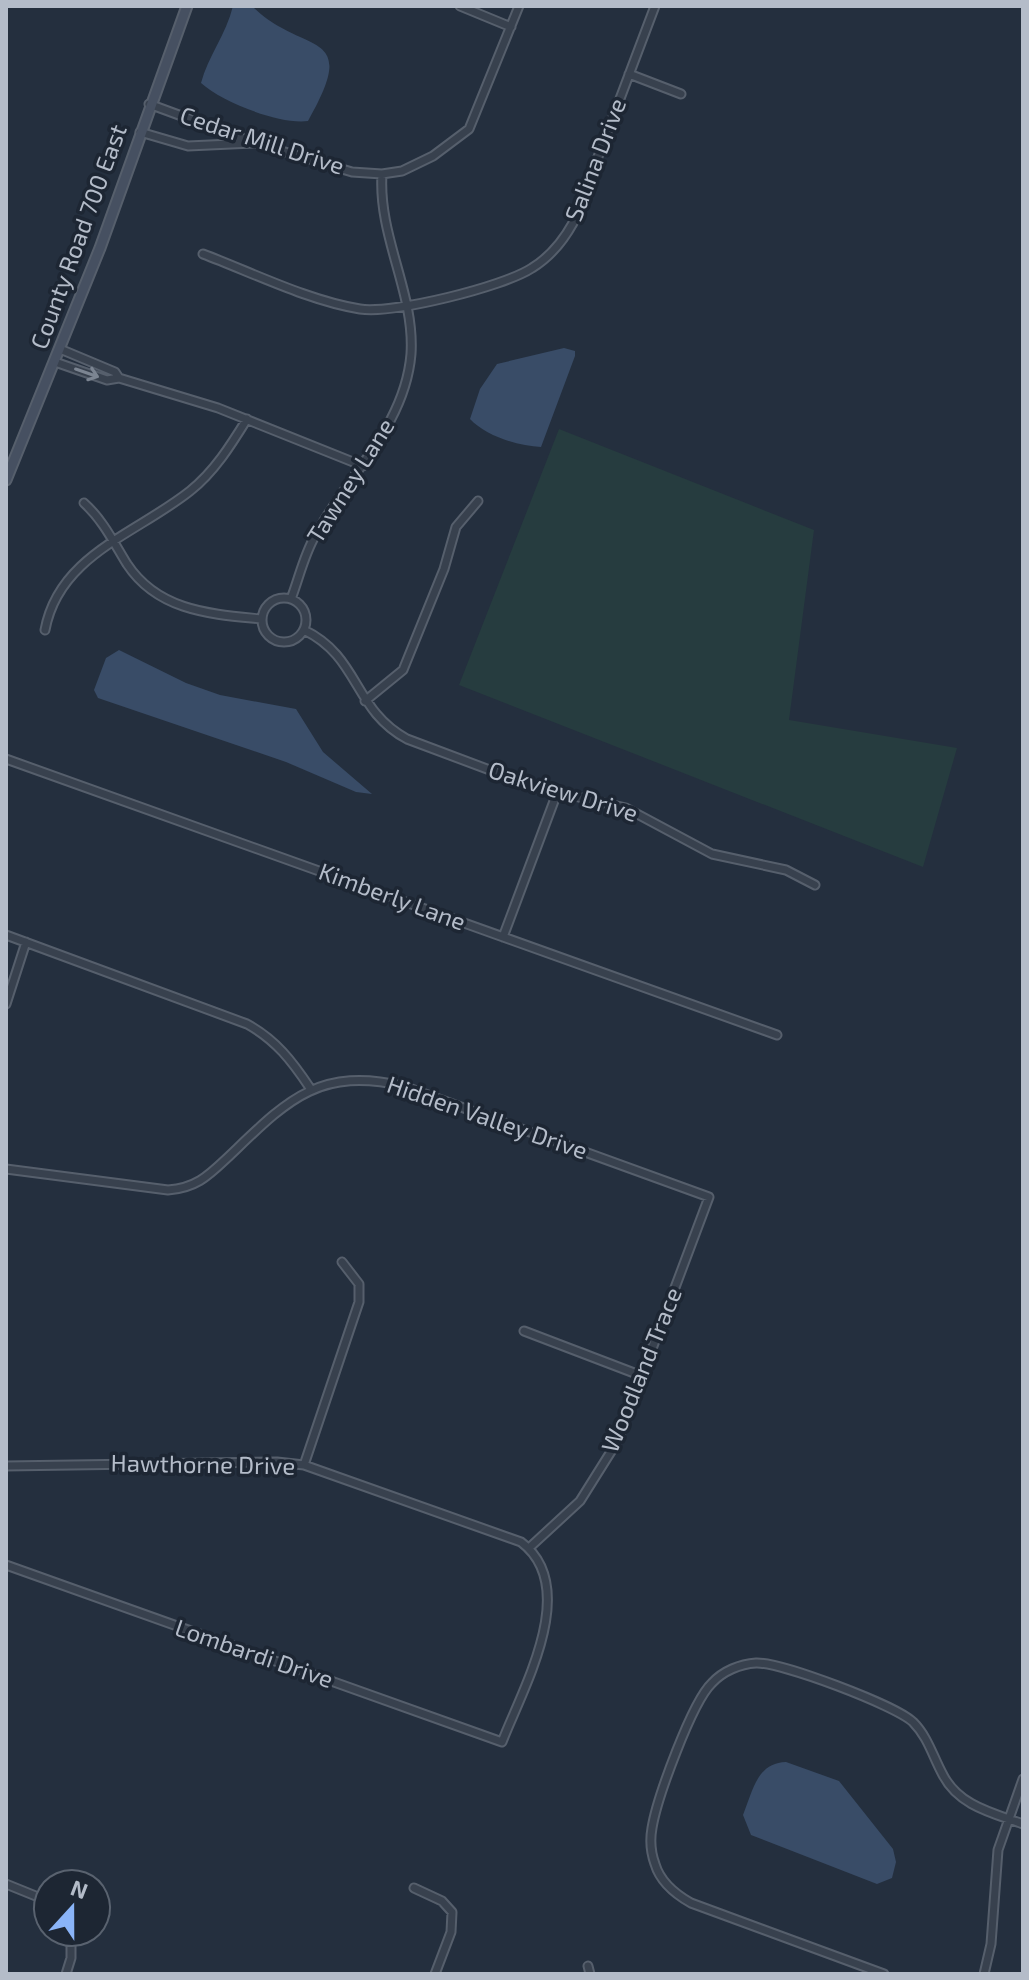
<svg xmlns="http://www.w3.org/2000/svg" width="1029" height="1980" font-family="'Exo 2',sans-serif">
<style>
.green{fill:#263c3f}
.water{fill:#394c67}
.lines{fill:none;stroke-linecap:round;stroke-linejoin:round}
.minor-casing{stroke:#565f6c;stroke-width:11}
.secondary-casing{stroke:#565f6c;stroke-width:13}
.minor{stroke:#38414e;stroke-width:7}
.secondary{stroke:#465061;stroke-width:9}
.oneway{stroke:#7c8592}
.labels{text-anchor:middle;stroke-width:7;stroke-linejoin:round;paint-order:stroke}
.street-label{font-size:24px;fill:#b4bcc9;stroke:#1d2633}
</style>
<rect width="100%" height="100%" fill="#242f3e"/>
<!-- green -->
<path class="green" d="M559,429L814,530L789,720L957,748L923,867L459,685Z"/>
<!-- water -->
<path class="water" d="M233,6H252C303,57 362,26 308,121C280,125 222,102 201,83C208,56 226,35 233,6Z
M564,348L575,351V356L541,447C518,446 486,436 470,419L480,389L497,364Z
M119,650L186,683L220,695L296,709L323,752L372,794L356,792L286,762L98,698L94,690L106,658Z
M786,1762L839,1781L893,1849L896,1862L892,1878L877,1884L751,1835L743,1815C753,1790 757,1763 786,1762Z"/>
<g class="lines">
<!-- minor casing -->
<g class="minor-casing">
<path id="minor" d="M460,6L511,27
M629,74L681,94
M149,104L255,143L352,172L382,174L402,171L433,156L469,129L519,6
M140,132L188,146L253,143
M203,254C251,272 309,301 360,309C393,314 503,287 532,268C550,257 563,241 573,223L655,6
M60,349L115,372L119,378L218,408L363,466
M55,362L107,380L119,378
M84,503C103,520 114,543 127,564C158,611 210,614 261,619
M262 620a22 22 0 1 1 44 0a22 22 0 1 1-44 0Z
M291,599C299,578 304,555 315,536C347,476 405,426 411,354C415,293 378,237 382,174
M45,630C59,555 136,534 190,491C214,472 231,445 247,419
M304,630C360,657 353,710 407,739L535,787L626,808L712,854L786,870L815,885
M365,701L403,670L444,569L456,527L478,501
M6,759L777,1035
M6,935L247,1024C276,1040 292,1061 310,1088
M503,937L557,793
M6,1004L26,942
M6,1169L168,1190C195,1188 207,1177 226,1159C285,1103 316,1066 403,1086L709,1197L617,1442L580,1501L529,1548
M524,1331L642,1376
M304,1465L359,1302V1284L342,1262
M6,1466L277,1462L304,1465L521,1542C581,1587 523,1688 502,1742L6,1565
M6,1884L48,1901
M414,1888L442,1901L452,1912L451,1932L435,1974
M588,1966L590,1974
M66,1974L71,1958V1932
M884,1974L691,1903C675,1894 660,1881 655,1864C651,1853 650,1839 652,1828C657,1798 692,1702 712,1683C723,1671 740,1664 756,1663C781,1662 895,1705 913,1722C928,1737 933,1757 943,1775C959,1806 993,1813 1023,1824
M984,1974L991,1944L998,1850L1023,1779"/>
</g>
<!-- secondary casing -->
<g class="secondary-casing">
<path id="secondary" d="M6,480L100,248L187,6"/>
</g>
<!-- minor -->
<use href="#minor" class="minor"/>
<!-- secondary -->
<use href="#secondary" class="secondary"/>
</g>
<!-- one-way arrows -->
<defs><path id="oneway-shaft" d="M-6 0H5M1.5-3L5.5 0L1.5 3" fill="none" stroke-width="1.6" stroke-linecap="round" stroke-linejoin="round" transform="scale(2)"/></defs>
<use class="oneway" href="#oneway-shaft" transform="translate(87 373) rotate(19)"/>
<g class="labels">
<!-- street labels -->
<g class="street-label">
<text transform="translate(262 141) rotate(18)" y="8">Cedar Mill Drive</text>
<text transform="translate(596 160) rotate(-69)" y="8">Salina Drive</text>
<text transform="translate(79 237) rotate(-70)" y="8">County Road 700 East</text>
<text transform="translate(351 481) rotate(-58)" y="8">Tawney Lane</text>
<text transform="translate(563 792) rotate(17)" y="8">Oakview Drive</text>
<text transform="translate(392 897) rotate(20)" y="8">Kimberly Lane</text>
<text transform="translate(487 1118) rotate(19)" y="8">Hidden Valley Drive</text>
<text transform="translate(642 1370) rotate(-68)" y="8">Woodland Trace</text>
<text transform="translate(203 1465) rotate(1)" y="8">Hawthorne Drive</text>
<text transform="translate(254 1654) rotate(19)" y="8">Lombardi Drive</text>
</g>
</g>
<!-- border -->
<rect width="1029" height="1980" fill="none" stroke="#b4bcc9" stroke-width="16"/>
<!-- north arrow -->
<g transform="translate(72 1908) rotate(21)"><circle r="38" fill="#1d2633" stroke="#59626f" stroke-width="2"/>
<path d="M0-6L14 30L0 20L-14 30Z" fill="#8ab4f8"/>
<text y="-12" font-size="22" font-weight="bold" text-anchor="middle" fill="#b4bcc9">N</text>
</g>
</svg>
